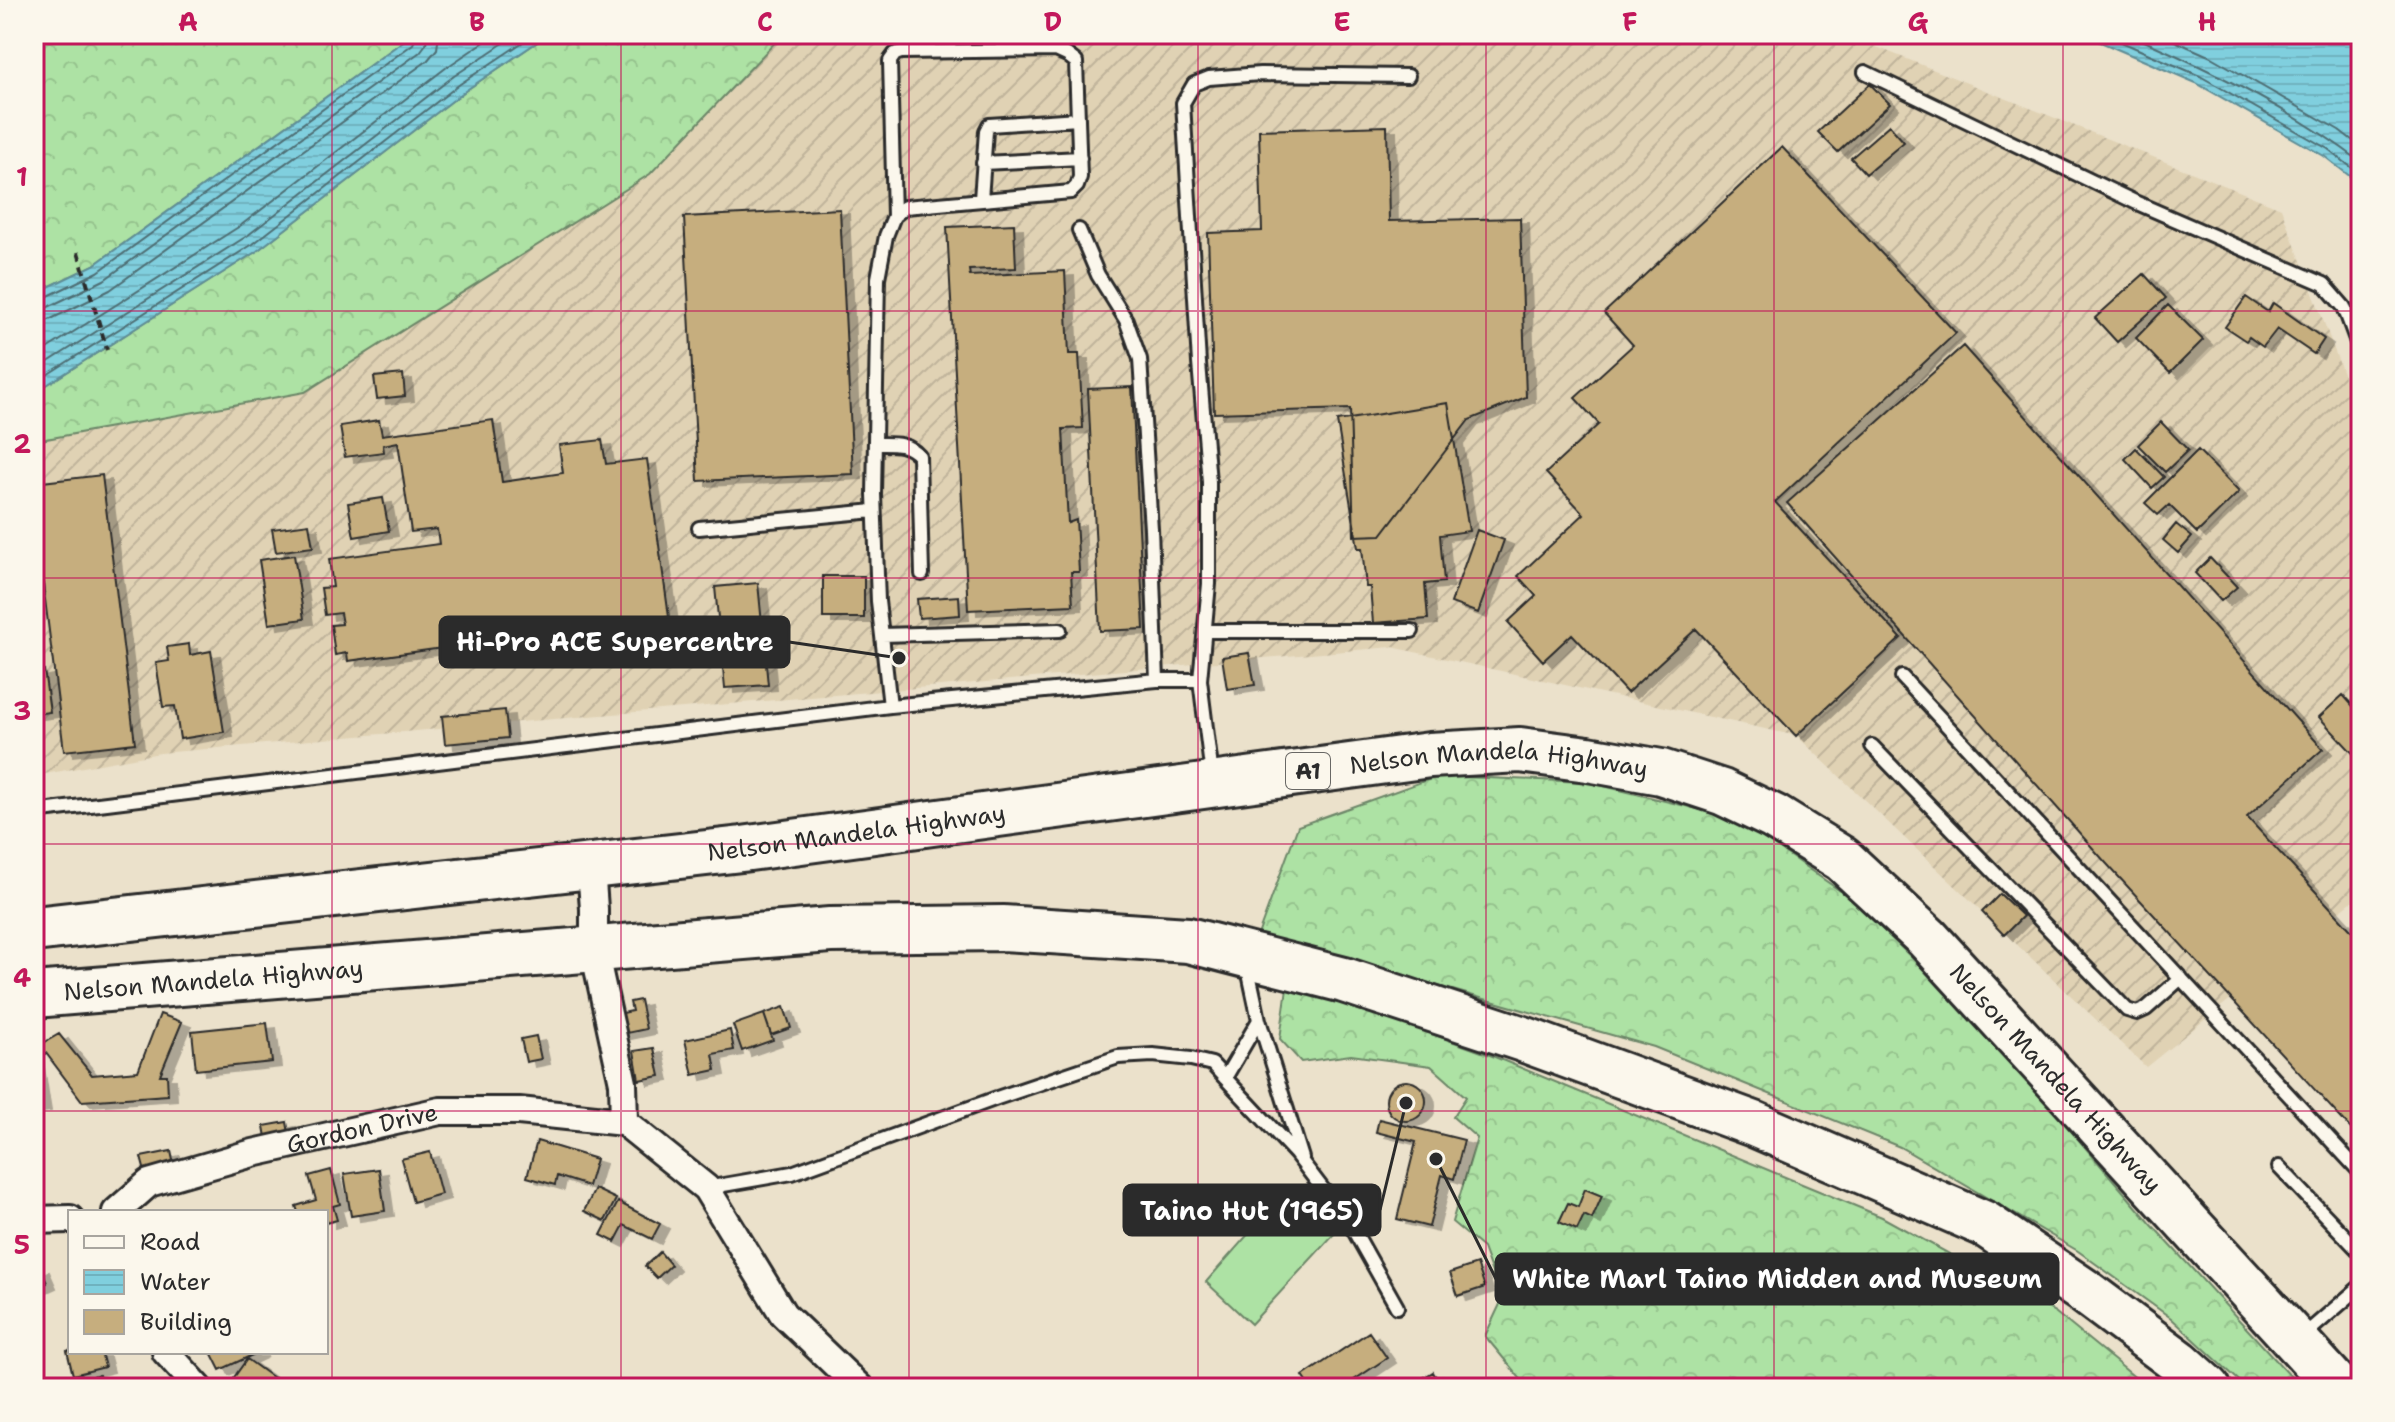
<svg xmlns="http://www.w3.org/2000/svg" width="2395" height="1422" font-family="'Shantell Sans',sans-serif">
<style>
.industrial{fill:url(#industrial-furrows)}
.forest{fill:url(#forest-crowns);stroke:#6c8668;stroke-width:2}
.pitch{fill:#ade2a4;stroke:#6c8668;stroke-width:2}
.water{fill:url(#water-rules);stroke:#5e8d96;stroke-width:2}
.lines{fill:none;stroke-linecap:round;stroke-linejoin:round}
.shore{stroke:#4d6d73;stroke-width:2}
.building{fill:#c6ae7e;stroke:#2b2b2b;stroke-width:2;filter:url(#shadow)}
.lane-casing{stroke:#2b2b2b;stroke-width:18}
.street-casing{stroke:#2b2b2b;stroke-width:32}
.highway-casing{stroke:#2b2b2b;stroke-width:50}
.path{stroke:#2b2b2b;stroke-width:4;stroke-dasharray:8 6;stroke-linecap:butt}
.lane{stroke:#fbf7ec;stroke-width:12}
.street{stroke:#fbf7ec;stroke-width:26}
.highway{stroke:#fbf7ec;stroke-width:44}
.grid{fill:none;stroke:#c2185b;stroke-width:2;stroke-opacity:0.55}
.labels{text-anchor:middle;stroke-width:7;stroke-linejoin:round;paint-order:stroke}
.shield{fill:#fbf7ec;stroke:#696865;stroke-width:2}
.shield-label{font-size:22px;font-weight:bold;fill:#2b2b2b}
.street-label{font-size:24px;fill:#2b2b2b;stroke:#fbf7ec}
.leader{fill:none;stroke:#2b2b2b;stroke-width:3}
.callout-dot{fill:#2b2b2b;stroke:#fbf7ec;stroke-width:3}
.callout{fill:#2b2b2b;stroke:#2b2b2b;stroke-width:3}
.callout-label{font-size:26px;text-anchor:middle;font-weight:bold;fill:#fff}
.neatline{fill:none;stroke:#c2185b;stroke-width:3}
.grid-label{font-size:26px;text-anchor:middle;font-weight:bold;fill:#c2185b}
</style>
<defs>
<pattern id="industrial-furrows" width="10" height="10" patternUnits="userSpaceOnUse" patternTransform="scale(2)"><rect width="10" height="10" fill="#e0d2b4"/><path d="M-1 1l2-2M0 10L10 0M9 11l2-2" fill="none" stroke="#c0b49b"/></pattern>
<pattern id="forest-crowns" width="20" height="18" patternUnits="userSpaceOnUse" patternTransform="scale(2)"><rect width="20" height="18" fill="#ade2a4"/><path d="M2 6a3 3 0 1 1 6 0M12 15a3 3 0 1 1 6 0" fill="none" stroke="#95c28d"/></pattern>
<pattern id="water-rules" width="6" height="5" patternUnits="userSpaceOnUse" patternTransform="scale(2)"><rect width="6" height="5" fill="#80cfde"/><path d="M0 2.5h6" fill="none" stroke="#6fb2bf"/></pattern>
<filter id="shadow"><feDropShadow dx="9" dy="5" stdDeviation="0" flood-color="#0004"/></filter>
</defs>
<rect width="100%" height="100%" fill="#ebe1cb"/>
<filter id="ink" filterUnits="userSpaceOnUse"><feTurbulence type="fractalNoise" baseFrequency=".0125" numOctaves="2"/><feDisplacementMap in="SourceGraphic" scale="16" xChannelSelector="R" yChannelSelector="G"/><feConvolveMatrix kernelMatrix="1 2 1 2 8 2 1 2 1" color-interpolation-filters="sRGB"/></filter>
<g filter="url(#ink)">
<!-- industrial -->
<path class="industrial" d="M783,34H1844L2281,208L2361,421V894L2146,1067L1797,736L1392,647L160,753L34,776V455L41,441L305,392L650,174Z"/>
<!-- forest -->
<path class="forest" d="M34,34H413L94,265L34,294Z
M549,34H783L650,174L305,392L41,440L34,455V393L257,251L465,91Z
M1438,776L1587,782L1735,818L1849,897L1973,1017L2152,1225L2294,1380L2295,1388H2247L2171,1318L2078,1251L1900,1147L1654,1047L1258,935L1298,826Z
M1287,988L1336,999L1490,1055L1882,1217L2055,1312L2148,1388H1528L1485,1336L1502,1300L1483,1248L1452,1222L1477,1138L1453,1117L1466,1097L1431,1066L1351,1055L1301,1062L1280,1039Z"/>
<!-- pitch -->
<path class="pitch" d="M1288,1189L1334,1234L1251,1324L1206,1282Z"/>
<!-- water -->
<path class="water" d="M413,34H549L465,91L257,251L34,393V294L94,265Z
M2082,34H2361V185L2324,156L2196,83Z"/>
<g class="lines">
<!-- shore -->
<path class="shore" d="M2103,34L2200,76L2328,149L2361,175
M2128,34C2208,68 2292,109 2361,162
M2159,34L2211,57L2339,130L2361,147
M34,301L40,300L98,272L413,44L417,34
M34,311L44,309L104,280L420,52L426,44L427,34
M34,323L49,320L110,290L427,61L437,49L439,34
M34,357L240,226L447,67L496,34
M34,371L247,236L454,76L517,34
M34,383L253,244L460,84L535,34"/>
</g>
<!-- building -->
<path class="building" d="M1870,84L1890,104L1838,152L1818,132Z
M1889,125L1904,142L1866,174L1851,158Z
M1387,126L1389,221L1520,218L1526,397L1469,420L1381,535L1354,536L1350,409L1214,413L1208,233L1262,231L1259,130Z
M1782,147L1956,333L1775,502L1901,638L1796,736L1696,629L1627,693L1572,634L1543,661L1508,622L1536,596L1518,576L1584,514L1546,473L1599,424L1575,398L1633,345L1604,313Z
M840,209L853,474L698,481L684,217Z
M1014,224L1016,268L969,270L970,276L1065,271L1069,354H1079L1083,428L1063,429L1068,523L1076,520L1079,572H1071L1073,605L968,610L947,227Z
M2144,274L2166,298L2117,342L2095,318Z
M2246,297L2268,312L2273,303L2324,339L2314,354L2277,329L2263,347L2249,337L2246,341L2225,327Z
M2168,305L2203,340L2170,373L2136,338Z
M1963,346L2323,749L2247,817L2361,941V1140L2106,863L1787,503Z
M403,374L405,396L377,399L374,377Z
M1132,387L1144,629L1100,631L1088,389Z
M1448,403L1469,531L1440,535L1444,582L1425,584L1428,619L1373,623L1370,587H1366L1362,548H1358L1337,421Z
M379,420L382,435L493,420L502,482L563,473L559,445L602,440L606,464L647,459L669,617L348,661L347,653L335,655L331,625L342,624L340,613L325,615L321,588L333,587L329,559L439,544L437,529L411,532L398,442L383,445L384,452L345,457L340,426Z
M2161,422L2188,450L2165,472L2138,445Z
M2136,448L2164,477L2152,488L2125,459Z
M2198,450L2239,492L2197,533L2169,505L2158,515L2145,503Z
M102,475L135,743L64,751L34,511V483Z
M383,498L389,531L354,537L348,503Z
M309,524L313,547L276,552L272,529Z
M2176,524L2192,537L2178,553L2163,540Z
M1477,530L1504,540L1478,613L1451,603Z
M294,555L304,619L269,624L259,560Z
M2210,558L2237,587L2221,601L2195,573Z
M823,576H864V618H823Z
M758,583L768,685L725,688L715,587Z
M959,596L960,615L919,618L917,599Z
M189,644L190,655L211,651L224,732L180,739L175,706L163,707L156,663L169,661L167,647Z
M1249,653L1255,685L1227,689L1222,657Z
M44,670L50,712L34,714V672Z
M2343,695L2361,715V762L2319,717Z
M505,710L508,738L445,744L442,716Z
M2000,894L2023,916L2004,935L1982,912Z
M640,1000L646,1029L622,1034L618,1014L632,1011L630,1002Z
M784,1007L791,1028L771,1035L764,1014Z
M160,1014L182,1022L160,1075H167L168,1095L82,1101L40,1045L59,1034L92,1075L138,1071Z
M764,1014L773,1040L742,1051L733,1025Z
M267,1023L272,1062L196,1070L192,1031Z
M730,1030L734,1050L713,1054L716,1070L693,1075L685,1040Z
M536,1036L541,1059L526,1062L521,1039Z
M654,1048L660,1076L639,1080L634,1051Z
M34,1056L42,1106L34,1107Z
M1386 1101a20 20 0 1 1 40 0a20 20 0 1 1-40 0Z
M1379,1119L1464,1140L1454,1179L1442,1175L1429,1227L1397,1219L1416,1142L1376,1132Z
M287,1122L290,1139L267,1143L264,1126Z
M537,1141L596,1159L588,1186L557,1176L555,1185L527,1177Z
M171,1151L175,1170L146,1176L141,1157Z
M430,1152L441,1194L413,1202L401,1159Z
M379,1169L385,1211L351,1216L344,1174Z
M331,1170L340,1204L333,1206L337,1220L326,1223V1212H298L296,1206L316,1200L309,1176Z
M595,1189L616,1199L605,1221L584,1211Z
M1585,1189L1602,1196L1592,1219L1584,1215L1577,1230L1559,1222L1568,1203L1578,1207Z
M618,1202L660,1224L652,1239L624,1225L615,1242L601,1235Z
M660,1252L671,1265L657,1278L645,1266Z
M1477,1264L1485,1287L1458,1296L1450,1273Z
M40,1267L47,1283L34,1289V1269Z
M1369,1332L1387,1358L1342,1388H1311L1303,1376Z
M70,1350V1352H101L105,1367L73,1375L67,1351Z
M211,1352H259L220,1370Z
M247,1359L287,1388H237L230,1383Z
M1433,1372L1442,1388H1407Z
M99,1375L102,1388H76L75,1383Z"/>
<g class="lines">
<!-- lane casing -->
<g class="lane-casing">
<path id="lane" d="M1865,72L2137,203L2324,284L2344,307L2361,353
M983,163L1080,158
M981,199L986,131L989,125L1078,119
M1079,230L1098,275L1126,320L1140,359L1151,529L1157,680
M875,444C892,444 907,442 919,456L922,574
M699,528L874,511
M1205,631H1412
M882,635L1060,630
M1902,677L2361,1173
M1200,680L1209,584V482L1199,363L1183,103L1194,84L1209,78L1260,74L1408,76
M890,706L878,601L874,494L878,278L886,236L894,216L905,207L1071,192L1077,186L1080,177L1076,62L1067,55L1056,50L901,52L895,54L890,61L894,216
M1872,746L2127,1010L2137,1013L2146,1009L2181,978
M34,812L890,706L1157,680H1200L1212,776
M1247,964L1259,1020L1302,1158
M1225,1078L1259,1020
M2279,1167L2361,1253
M706,1188L792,1173L997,1098L1118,1057L1153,1055L1191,1059L1212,1064L1296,1154L1353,1229L1397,1307
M2302,1337L2361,1286"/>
</g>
<!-- street casing -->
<g class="street-casing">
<g id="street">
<path d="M591,867L594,909V950L623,1083L624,1122L706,1188L783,1314L860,1388"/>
<path id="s1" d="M116,1212L149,1183L253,1153L440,1111H519L624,1122"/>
<path d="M34,1220L70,1219"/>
<path d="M166,1352L199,1388"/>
</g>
</g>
<!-- highway casing -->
<g class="highway-casing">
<g id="highway">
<path id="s2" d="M34,929L742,849L1430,755L1520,750L1588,759L1661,772L1722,792L1774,817L1842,859L1927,938L2339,1388"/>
<path id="s3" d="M34,995L830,930L1003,928L1188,940L1344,980L1523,1039L1754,1124L1985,1224L2084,1291L2179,1362L2208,1388"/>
</g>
</g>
<!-- path -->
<path class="path" d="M78,252L107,350"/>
<!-- lane -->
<use href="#lane" class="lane"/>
<!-- street -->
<use href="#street" class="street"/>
<!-- highway -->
<use href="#highway" class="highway"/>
</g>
</g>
<!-- grid -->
<path class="grid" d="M332,34V1388M621,34V1388M909,34V1388M1198,34V1388M1486,34V1388M1774,34V1388M2063,34V1388M34,311H2361M34,578H2361M34,844H2361M34,1111H2361"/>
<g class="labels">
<!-- shield labels -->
<rect class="shield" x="1286" y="753" width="44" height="36" rx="6"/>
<g class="shield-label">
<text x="1308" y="779">A1</text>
</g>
<!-- street labels -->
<g class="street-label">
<text dy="8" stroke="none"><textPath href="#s2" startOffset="1476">Nelson Mandela Highway</textPath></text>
<text dy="8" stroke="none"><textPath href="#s2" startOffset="828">Nelson Mandela Highway</textPath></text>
<text dy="8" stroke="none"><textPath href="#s3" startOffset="180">Nelson Mandela Highway</textPath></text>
<text dy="8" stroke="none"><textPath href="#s2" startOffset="2148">Nelson Mandela Highway</textPath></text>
<text dy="8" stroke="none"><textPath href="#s1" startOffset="264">Gordon Drive</textPath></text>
</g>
</g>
<!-- callouts -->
<path class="leader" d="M899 658L789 642M1406 1103L1380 1210M1436 1159L1496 1279"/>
<g class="callout-dot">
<circle cx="899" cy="658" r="8"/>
<circle cx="1406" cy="1103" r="8"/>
<circle cx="1436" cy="1159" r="8"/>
</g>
<g class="callout">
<rect x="440" y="617" width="349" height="50" rx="8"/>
<rect x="1124" y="1185" width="256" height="50" rx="8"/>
<rect x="1496" y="1254" width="562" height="50" rx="8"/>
</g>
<g class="callout-label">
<text x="615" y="651">Hi-Pro ACE Supercentre</text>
<text x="1252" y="1220">Taino Hut (1965)</text>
<text x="1777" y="1288">White Marl Taino Midden and Museum</text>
</g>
<!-- margin -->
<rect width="2395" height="1422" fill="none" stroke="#fbf7ec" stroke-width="88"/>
<!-- legend -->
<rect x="68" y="1210" width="260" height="144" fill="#fbf7ec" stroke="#a8a59f" stroke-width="2"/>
<rect x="84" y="1236" width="40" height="12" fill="#fbf7ec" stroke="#a8a59f" stroke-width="2"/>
<text x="140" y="1250" font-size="24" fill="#2b2b2b">Road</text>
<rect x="84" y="1270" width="40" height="24" fill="url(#water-rules)" stroke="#a8a59f" stroke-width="2"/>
<text x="140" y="1290" font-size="24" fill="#2b2b2b">Water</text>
<rect x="84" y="1310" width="40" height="24" fill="#c6ae7e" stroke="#a8a59f" stroke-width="2"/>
<text x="140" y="1330" font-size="24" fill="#2b2b2b">Building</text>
<rect x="44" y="44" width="2307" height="1334" class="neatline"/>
<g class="grid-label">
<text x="188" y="31">A</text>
<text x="477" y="31">B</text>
<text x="765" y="31">C</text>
<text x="1053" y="31">D</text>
<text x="1342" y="31">E</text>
<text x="1630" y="31">F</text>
<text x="1918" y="31">G</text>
<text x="2207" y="31">H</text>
<text x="22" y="186">1</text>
<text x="22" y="453">2</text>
<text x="22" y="720">3</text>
<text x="22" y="987">4</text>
<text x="22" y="1254">5</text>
</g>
</svg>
